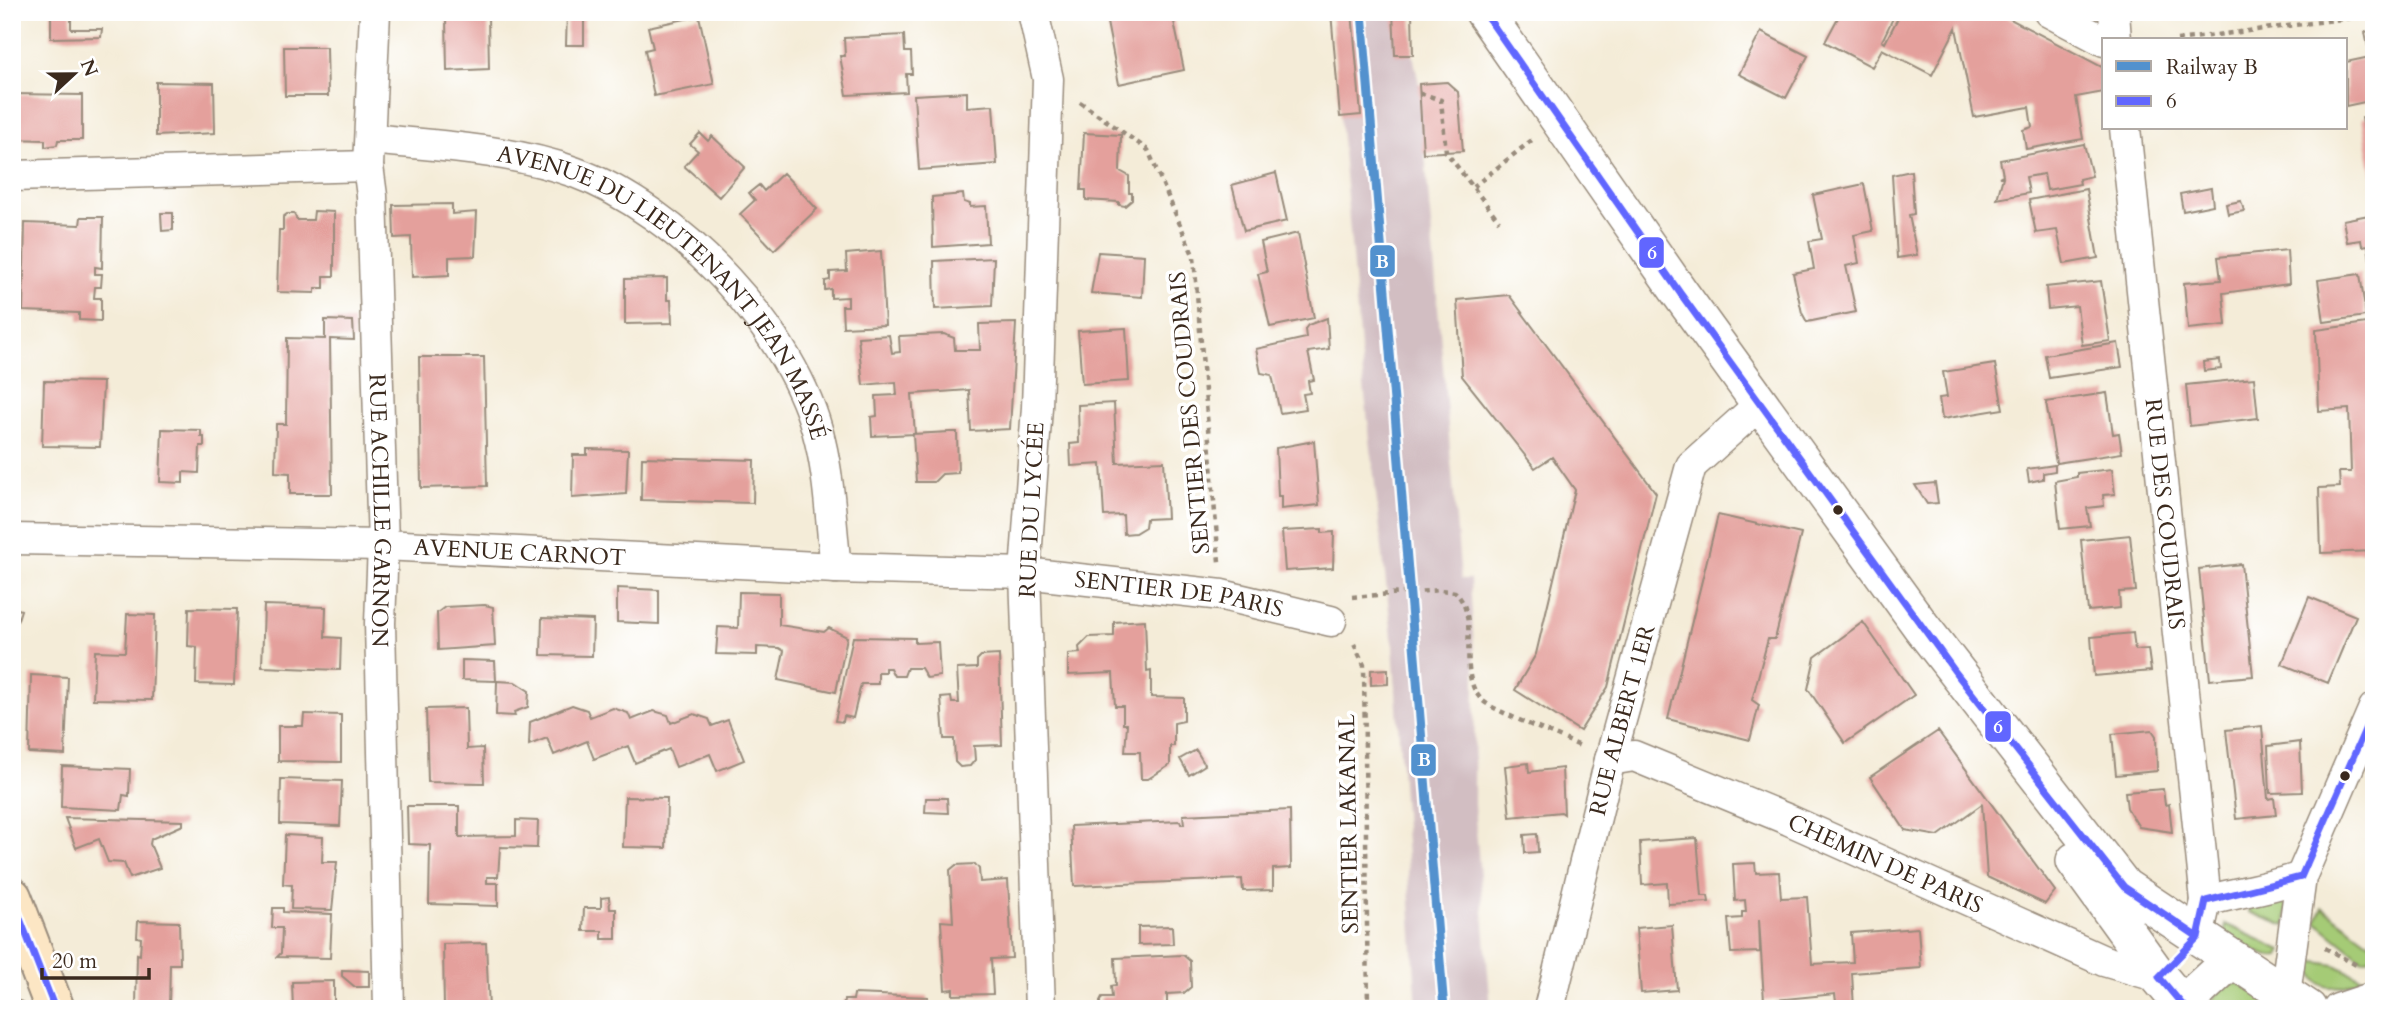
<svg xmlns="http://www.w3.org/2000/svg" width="2386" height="1021" font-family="Cardo,serif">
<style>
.industrial{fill:#d2bec2}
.green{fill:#a5cb76;stroke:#707a4a;stroke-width:2}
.building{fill:#e4a09c}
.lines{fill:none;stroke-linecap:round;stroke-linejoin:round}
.service-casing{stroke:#988b7b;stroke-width:18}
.minor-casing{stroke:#988b7b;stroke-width:33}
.tertiary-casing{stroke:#988b7b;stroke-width:40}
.secondary-casing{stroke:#988b7b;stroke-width:42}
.path{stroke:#988b7b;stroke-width:4.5;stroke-dasharray:5 5;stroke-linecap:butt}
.service{stroke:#fff;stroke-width:14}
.minor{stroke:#fff;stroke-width:30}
.tertiary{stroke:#fff;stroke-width:37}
.secondary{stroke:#fce6c4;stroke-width:38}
.bus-1-casing{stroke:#fff;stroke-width:12}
.bus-1{stroke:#6166ff;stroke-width:7}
.rail-1-casing{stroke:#fff;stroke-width:14}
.rail-1{stroke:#5291ce;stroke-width:9}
.bus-dot{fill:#3b2a1e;stroke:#fff;stroke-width:2.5}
.labels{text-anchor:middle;stroke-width:7;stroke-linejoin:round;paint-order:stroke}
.street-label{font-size:23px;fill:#3b2a1e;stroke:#fff}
.line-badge{stroke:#fff;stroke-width:2.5}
.badge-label{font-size:19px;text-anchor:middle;font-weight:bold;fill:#fff}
</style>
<rect width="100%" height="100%" fill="#fff"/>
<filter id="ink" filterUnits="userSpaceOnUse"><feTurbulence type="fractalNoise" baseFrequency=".0143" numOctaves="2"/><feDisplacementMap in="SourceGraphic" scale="14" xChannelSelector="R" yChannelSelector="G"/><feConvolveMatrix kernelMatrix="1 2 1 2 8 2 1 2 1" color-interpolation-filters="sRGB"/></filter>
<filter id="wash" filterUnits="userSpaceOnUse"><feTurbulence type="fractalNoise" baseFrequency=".00686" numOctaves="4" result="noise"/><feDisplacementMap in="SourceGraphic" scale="28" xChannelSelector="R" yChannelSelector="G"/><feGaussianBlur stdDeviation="1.57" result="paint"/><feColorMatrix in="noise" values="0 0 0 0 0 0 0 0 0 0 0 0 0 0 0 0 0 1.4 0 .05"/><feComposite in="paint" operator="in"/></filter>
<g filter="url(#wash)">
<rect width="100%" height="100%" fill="#f4ecd8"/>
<!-- industrial -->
<path class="industrial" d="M1331,12H1412L1413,55L1419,84L1461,579H1470L1475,669L1474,804L1491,1009H1417L1393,646L1361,359Z"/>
<!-- green -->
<path class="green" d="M2288,894L2286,926L2249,912V898Z
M2323,908L2374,946V957L2363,960L2316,922Z
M2225,924L2282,950L2279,956C2261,959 2240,941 2225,933Z
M2310,961L2335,965L2363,979C2339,988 2314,997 2310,961Z
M2239,983L2266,998L2271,1009H2209L2208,1006L2224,984Z"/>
<g id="blocks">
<!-- building -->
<path class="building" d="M51,12H71V29H102L101,37L51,38Z
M425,12L488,16L489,69L447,71L446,17L425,18Z
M584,12V45H566L567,13Z
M1105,12H1172L1184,70L1119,84Z
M1331,12H1352L1361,115L1340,117Z
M1393,12H1412L1413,55H1395Z
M1841,12H1896L1882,41L1885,43L1901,12H1953L1962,17L1964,12H1997L2104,68V92L2076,97L2083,139L2026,149L2023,130L2032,127L2029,107L1974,117L1956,28L1932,75L1882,49L1872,67L1825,42Z
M2164,12H2198V13L2166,20Z
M699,16L714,84L654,96L645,50L653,48L648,27Z
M2374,30V100L2346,106V62L2370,57L2365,32Z
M1761,32L1808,56L1786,98L1739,74Z
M904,35L905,52H911L912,74H906L907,92L847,95L840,56H845L844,38Z
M284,47H327L328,96H285Z
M156,82L214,83L215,133L156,136Z
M1447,82L1458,92L1463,151L1423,153L1419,84Z
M967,92V107L993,105L997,164L919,170L914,95Z
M12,94L82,95V140H58L57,145L45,147V140L12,139Z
M2374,116V175H2372L2362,118Z
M700,133L708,141L712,136L745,167L719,197L684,166L698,151L690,144Z
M1084,133L1121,135L1120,171L1129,176V193H1132V200L1125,206L1119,205V202L1086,200V190H1081Z
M2084,144L2092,176L2079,179L2080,184L2047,190L2044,174L2026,177L2029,193L1997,199L2003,177H1999L2003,175L2000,160Z
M1911,171L1914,214L1909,215L1917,255L1897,258L1892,175Z
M783,173L817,209L774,250L740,214L755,200L749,193L759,185L764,191Z
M1276,173L1287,221L1244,231L1232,185Z
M1864,184L1873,231L1854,235L1859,263L1846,266L1856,312L1807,322L1802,313L1793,273L1814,269L1809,241L1822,239L1813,195Z
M2211,188L2213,205L2183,211L2180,194Z
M2086,189L2098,258L2064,264L2057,230L2036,233L2029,200Z
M963,194L964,202L970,204V207L986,206L988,243L933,247L932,197Z
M2241,201L2244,211L2228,214L2226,204Z
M452,204V214L477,212L475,256L449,257V275L412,277L411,237L394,238L393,205Z
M314,211L334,212V276H324V288H315V293L277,292L279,230H283V217L287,214H294L297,220H313Z
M161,213H173V230L162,231Z
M2374,214V260L2370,261L2368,245L2362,246L2361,240L2347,242L2343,220Z
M81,217H103L102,268L95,267V274H102L101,287H95L94,298H101V321L79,320V313L23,311L25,223L80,225Z
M1298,233L1314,318L1270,327L1258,274L1267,272L1261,242Z
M2287,250L2289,284L2223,293L2226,325L2188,329L2184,283L2221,280L2218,257Z
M881,251L885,325L843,327L842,306H848V297L831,298V289L825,290V281L830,280V272L847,271L846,254Z
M1098,252L1144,255L1142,297L1091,293Z
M994,258L992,306L935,309L934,261Z
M2360,274L2366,316L2324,322L2318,280Z
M667,278V300H671L672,323L625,324V279Z
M2101,281L2110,341L2082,345L2077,306L2048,309L2046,287Z
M1509,295L1656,493L1608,687L1580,731L1515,690L1536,654L1575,490L1552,457L1535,468L1462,376L1457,300Z
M1327,318L1329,349L1308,352L1314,380L1308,381L1310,393L1303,394L1306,409L1280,413L1272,375L1261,373L1256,349L1306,338L1305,329L1308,325Z
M325,320L353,321L354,340L330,339L332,494H290V473L275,472L276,424H286L287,338L325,339Z
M2374,322V551L2321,553L2319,488L2340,487L2339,472H2351L2349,409L2319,411L2316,330Z
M1016,323L1010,429L971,431L969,390L912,394L915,434L872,436L871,417L877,416L876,396L897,395L896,382L863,385L858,337L889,335L892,353L900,352L899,336L944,334L954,338L955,350H980L979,324Z
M1126,328L1129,381L1082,384L1078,331Z
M2118,343L2122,367L2049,378L2045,355Z
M419,357H484L487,486L421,488Z
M2220,360L2221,369L2204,371L2203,362Z
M1995,364L2003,409L1942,419L1939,398L1947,397L1943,372Z
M2254,378L2258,418L2190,426L2186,385Z
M44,381L103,382L100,447L42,446Z
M2107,393L2113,434L2119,433L2122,453L2056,463L2046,402Z
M1114,403L1117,463L1164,461L1167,518L1146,519L1145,527L1135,533L1124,534L1123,515L1104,516L1101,464L1071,466L1070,444L1079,443L1078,405Z
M162,429L201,430V437H204V446H200L199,473L183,472V483L160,482Z
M950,432H957L958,473L942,474L934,482H916L913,434Z
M1314,441L1319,505L1281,509V496H1278L1276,448Z
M587,449L628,450L626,494L572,498L573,455H587Z
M642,457L754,460L753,503L641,500Z
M2055,465V471L2043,473V479L2029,482L2027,469Z
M2112,469L2115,494L2103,495L2104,506L2087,508L2090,526L2060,529L2055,481L2077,477V473Z
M1935,483L1938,503L1927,504L1915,485Z
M1718,515L1801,534L1775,639H1768L1752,700L1759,705L1750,740L1668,719Z
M1322,529V533L1334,532L1333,568L1285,571L1282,531Z
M2130,535L2136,591L2119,592L2120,608L2088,611L2081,540Z
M2241,564L2253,676L2210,680L2199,569Z
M617,588L659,590V624L617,622Z
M739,592L779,593V625L824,632L829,628L847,637L836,692L778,680L784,651L779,648L757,647V655L716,654L718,627L738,628Z
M2309,597L2356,616L2328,683L2282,664Z
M264,605L326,607L325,637L341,638L340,670L262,667Z
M485,605L493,607L495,646L438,650L437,613L445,607Z
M12,607L21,610L13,635H12Z
M189,608L237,609L234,685L196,684L197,647L188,646Z
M127,614L155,615L152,700L93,699L95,651L125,652Z
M542,618L593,620L592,656L541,655Z
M1145,620L1147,672L1151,671V697L1184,698V721L1174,723V746H1170V765L1148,779H1141L1140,752H1125L1127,724H1123V706H1115L1113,673L1068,675V654L1080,653L1079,647L1089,637L1114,636V622Z
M1863,622L1914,695L1845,743L1808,689L1815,657Z
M2133,633L2135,650L2148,649L2151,671L2094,676L2091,637Z
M853,637L915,638V643L938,642L940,676L927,678L921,668H907L904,676H894L890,668H885V672H878V684H861L853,718L844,716L843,722L835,721Z
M999,655L1002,745L974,746L975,760L970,766L960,767L955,762L954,739H944L941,698L951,697L952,703H959L957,669L977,668V660L981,656Z
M462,660L495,661L496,681L462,680Z
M1388,669V684L1371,685V670Z
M31,675L68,677L65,755L29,753Z
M497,681L515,682L529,691L528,707L514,712L515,716L496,715Z
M572,705L587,710L590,717L613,708L628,713L631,720L654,711L668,715L671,723L694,714L709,719L712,726L728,720L744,760L717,771L710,754L676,767L669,749L635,763L628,746L594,759L587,741L554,755L547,738L529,745L530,722Z
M466,708L467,749L483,748L484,783L428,782L426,709Z
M304,714L341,715V762L278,761V726H303Z
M2262,726L2268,799L2274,798L2276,815L2236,819L2226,730Z
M2152,730L2156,736L2157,771L2116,775L2112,734Z
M1938,731L2055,891L2045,904L1987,877L1982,804L1938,836L1905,830L1870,777Z
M2300,742L2302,792L2270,793L2268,746Z
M1196,750L1205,765L1189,775L1180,759Z
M1528,763L1529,772L1562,768L1564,814L1561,812L1510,817L1505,766Z
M62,766L130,769L129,796L123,795L121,810L61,807Z
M281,779L342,781L340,826L280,824Z
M2163,789L2165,805L2169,804L2172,832L2139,827L2127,808L2125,792Z
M625,797L667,798L666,848L623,847Z
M926,798H947L948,813L925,812Z
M407,806H459V837L516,836V820L538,821L537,848L500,847L498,877H487V883H498V906L429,904L430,845L408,844Z
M1290,810L1291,868L1273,869V890L1243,891L1242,879L1074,886L1071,826L1180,821L1181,824H1184L1183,815Z
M65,818L183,821V825L151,839L150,844L160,868L130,878L124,863L108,862L99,839L76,848Z
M1537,834L1538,852L1525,853L1524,835Z
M285,835L323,837L322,862H337L332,910L291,909L292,885L283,884Z
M1697,838L1702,896H1708L1709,902L1668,904L1667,883L1642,885L1640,842Z
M1755,863L1756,873L1779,872L1781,898L1807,897L1812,964L1853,962L1851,933L1918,928L1921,968L1852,973L1854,1009H1837L1835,994L1764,1001L1759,919L1760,952L1731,953L1728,919L1742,918V912H1746L1745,900L1735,901L1733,864Z
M975,864L979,869L980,882L1008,880L1012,958L991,959L993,994L953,995V989L945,990L941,921L953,922L950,870L956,865Z
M609,897L610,909H616V939H602V931H583L584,908H601V898Z
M273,908H283V912L332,914L330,958L277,957L281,953L282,928H272Z
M138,921L179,922L180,964H170L169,1007L136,1008L137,954L140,955L141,938L137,937Z
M1672,925L1677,990L1641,993L1636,928Z
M1172,926L1173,944L1138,945V927Z
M486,943L489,1009H444L443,944Z
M1183,955L1190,961L1191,987L1184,993L1167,994V1009H1100V1001L1102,997H1112L1111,986L1116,985L1115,958Z
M342,970L369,971V987H355L342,976Z
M334,981V1009H293L292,982Z
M854,994L928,997V1009H843L844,1000H853Z"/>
</g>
</g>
<g filter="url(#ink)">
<use href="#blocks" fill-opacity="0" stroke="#988b7b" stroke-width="2"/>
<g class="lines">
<!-- service casing -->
<g class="service-casing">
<path id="service" d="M12,1008L18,1009"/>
</g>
<!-- minor casing -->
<g class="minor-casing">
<g id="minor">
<path id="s1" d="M375,12L368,166L372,196L383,545L380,623L389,1009"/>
<path d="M1033,12L1048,79L1037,407L1025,573L1040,1009"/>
<path d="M2049,12L2104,41"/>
<path d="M2114,12L2116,40"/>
<path id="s2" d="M2125,128L2206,901L2198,937"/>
<path id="s3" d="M370,139C436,146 511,149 574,172C679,210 795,332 820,441C830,482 831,526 836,568"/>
<path d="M12,176L368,166"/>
<path id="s4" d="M12,539L383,545L836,568L1025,573L1222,595L1331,621"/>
<path id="s5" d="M1610,760L1634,756L1789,820L2104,961L2159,977"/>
<path d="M2206,901C2238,892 2270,888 2301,877"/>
<path id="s6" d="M1549,1009L1610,760L1691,466L1760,404"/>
<path d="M2283,1009L2301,877L2374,708"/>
<path d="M2338,1009L2374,997"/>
</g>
</g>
<!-- tertiary casing -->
<g class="tertiary-casing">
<path id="tertiary" d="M1484,12L1680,293L1921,626L2124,887L2308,1009
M2075,861L2159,977L2186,1009
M2182,1005L2232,959"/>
</g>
<!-- secondary casing -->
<g class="secondary-casing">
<path id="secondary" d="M12,897L55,1009"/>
</g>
<!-- path -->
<path class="path" d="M1575,12L1579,16L1578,12
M2177,40L2374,15
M1420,93L1441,100L1446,152L1499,221
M1080,102L1148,150L1194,257L1219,562
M1473,187L1532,140
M1352,597L1441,590L1455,592C1483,619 1454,672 1482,700C1493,711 1561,737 1580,746
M1354,644L1364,665L1368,1009
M2325,948L2360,967"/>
<!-- service -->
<use href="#service" class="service"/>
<!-- minor -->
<use href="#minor" class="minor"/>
<!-- tertiary -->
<use href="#tertiary" class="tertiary"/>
<!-- secondary -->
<use href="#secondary" class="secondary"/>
<!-- bus-1 casing -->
<g class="bus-1-casing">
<path id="bus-1" d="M1484,12L1680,293L1956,673L2124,887L2198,937
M12,898L55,1009
M2198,937L2206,901L2301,877L2374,709
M2186,1009L2159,977L2198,937"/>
</g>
<!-- bus-1 -->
<use href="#bus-1" class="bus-1"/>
<!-- rail-1 casing -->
<g class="rail-1-casing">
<path id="rail-1" d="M1362,12L1444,1009"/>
</g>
<!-- rail-1 -->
<use href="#rail-1" class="rail-1"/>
</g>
</g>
<!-- markers -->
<g class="bus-dot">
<circle cx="1838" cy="510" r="6"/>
<circle cx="2345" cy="776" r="6"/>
</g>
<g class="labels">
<!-- street labels -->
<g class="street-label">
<text dy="8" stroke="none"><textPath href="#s3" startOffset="355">AVENUE DU LIEUTENANT JEAN MASSÉ</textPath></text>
<text transform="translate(1189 413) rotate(-95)" y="8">SENTIER DES COUDRAIS</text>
<text dy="8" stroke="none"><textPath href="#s1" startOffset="499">RUE ACHILLE GARNON</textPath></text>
<text transform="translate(1031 510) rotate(-87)" y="8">RUE DU LYCÉE</text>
<text dy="8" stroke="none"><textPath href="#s2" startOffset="388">RUE DES COUDRAIS</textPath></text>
<text dy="8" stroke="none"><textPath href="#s4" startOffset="508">AVENUE CARNOT</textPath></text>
<text dy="8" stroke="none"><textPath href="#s4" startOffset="1169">SENTIER DE PARIS</textPath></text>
<text dy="8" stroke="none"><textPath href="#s6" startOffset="298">RUE ALBERT 1ER</textPath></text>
<text transform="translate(1348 824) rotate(-91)" y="8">SENTIER LAKANAL</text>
<text dy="8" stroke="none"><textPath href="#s5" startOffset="298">CHEMIN DE PARIS</textPath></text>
</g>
</g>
<g class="line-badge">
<rect x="1638" y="236" width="27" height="33" rx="7" fill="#6166ff"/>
<rect x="1369" y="244" width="27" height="34" rx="7" fill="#5291ce"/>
<rect x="1984" y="710" width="28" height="33" rx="7" fill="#6166ff"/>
<rect x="1410" y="743" width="27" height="34" rx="7" fill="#5291ce"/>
</g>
<g class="badge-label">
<text x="1652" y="259">6</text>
<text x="1382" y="268">B</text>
<text x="1998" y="733">6</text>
<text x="1424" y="766">B</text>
</g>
<!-- margin -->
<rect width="2386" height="1021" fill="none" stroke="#fff" stroke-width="42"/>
<!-- legend -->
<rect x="2102" y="38" width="245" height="91" fill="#ffffff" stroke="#b1aaa5" stroke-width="2"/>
<rect x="2116" y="61" width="35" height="10" fill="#5291ce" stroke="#b1aaa5" stroke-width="2"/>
<text x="2166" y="74" font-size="21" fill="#3b2a1e">Railway B</text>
<rect x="2116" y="96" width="35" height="10" fill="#6166ff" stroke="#b1aaa5" stroke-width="2"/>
<text x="2166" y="108" font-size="21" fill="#3b2a1e">6</text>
<!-- north arrow -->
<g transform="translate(74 74) rotate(68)" stroke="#ffffff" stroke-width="5" paint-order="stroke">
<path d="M0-5L12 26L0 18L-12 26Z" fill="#3b2a1e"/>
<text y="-10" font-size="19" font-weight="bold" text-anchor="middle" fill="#3b2a1e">N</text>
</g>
<!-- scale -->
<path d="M42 968v10h107v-10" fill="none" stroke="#3b2a1e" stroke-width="3.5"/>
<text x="52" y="968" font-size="21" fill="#3b2a1e" stroke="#ffffff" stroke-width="5" paint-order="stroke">20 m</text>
</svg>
